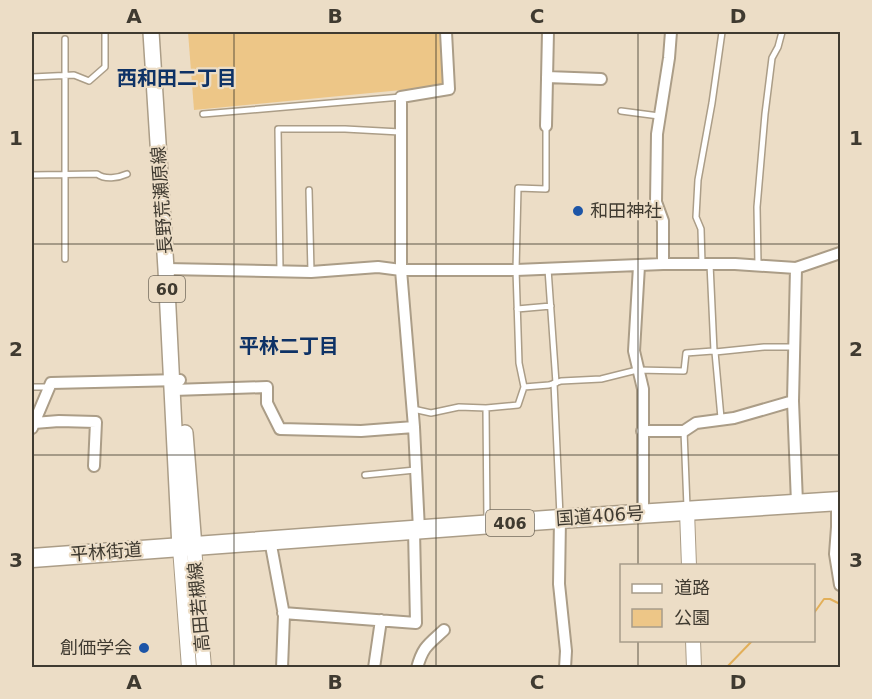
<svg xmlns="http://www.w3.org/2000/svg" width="872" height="699" font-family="'DejaVu Sans','Noto Sans JP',sans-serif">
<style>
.green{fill:#edc687}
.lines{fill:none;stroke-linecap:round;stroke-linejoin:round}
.stream{stroke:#e2af59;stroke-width:2}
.lane-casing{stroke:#ab9d87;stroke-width:8}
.street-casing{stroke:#ab9d87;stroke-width:14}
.secondary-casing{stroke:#ab9d87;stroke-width:16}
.primary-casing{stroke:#ab9d87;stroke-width:18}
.highway-casing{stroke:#ab9d87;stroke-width:21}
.lane{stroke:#fff;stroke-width:5}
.street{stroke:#fff;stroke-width:10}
.secondary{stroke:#fff;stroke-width:14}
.primary{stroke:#fff;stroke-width:15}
.highway{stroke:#fff;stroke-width:18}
.grid{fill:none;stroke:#3f3a30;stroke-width:1.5;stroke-opacity:0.55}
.poi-dot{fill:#1d55a7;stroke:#ecddc6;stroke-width:2}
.labels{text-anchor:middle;stroke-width:4.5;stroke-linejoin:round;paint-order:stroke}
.shield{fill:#ecddc6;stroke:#736b5d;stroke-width:1.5}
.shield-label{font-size:16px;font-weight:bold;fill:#3f3a30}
.street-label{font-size:18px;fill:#3f3a30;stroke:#ecddc6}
.poi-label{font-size:18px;fill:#3f3a30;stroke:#ecddc6;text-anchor:start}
.neighbourhood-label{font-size:20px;font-weight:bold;fill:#0e3266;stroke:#ecddc6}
.neatline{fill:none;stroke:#3f3a30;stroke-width:2}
.grid-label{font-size:20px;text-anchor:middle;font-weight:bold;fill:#3f3a30}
</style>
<rect width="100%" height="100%" fill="#ecddc6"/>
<!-- green -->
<path class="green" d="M188,32H439L443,86L194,110Z"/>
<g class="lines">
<!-- stream -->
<path class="stream" d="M814,613L824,599H830L838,603
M726,668L753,640"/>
<!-- lane casing -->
<g class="lane-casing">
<path id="lane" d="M65,39V259
M32,77L74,75L89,81L105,67V32
M621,111L659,116
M203,114L401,97
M32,175L97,174C105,180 118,178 127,174
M309,190L311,272
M702,264L701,229L696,217L698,180L712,103L722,32
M710,264L714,351
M758,265L757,207L765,114L772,58L778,47L782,32
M548,269L556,383
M280,270L278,129H345L400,132
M517,309L551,306
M554,383L560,516
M32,387H49
M524,387L519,363L516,270L518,188L546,189V126
M486,408L487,521
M413,409L431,413L459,407L486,408L518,405L524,387L549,385L561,381L601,379L637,370L684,371L686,353L713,351
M721,418L715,352L764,347H793
M684,431L687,507
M365,475L415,470"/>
</g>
<!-- street casing -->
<g class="street-casing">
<path id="street" d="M547,77L601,79
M546,126L548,32
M663,264V221L656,202L657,134L669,58L671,32
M639,266L634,351L643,389V514
M796,268L793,401L797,503
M166,269L311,272L378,267L401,270H516L663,264H735L796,268L840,253
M173,390L267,387V403L280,429L361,431L414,427
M34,423L59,421L96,422L94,466
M32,428L51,383L180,380
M642,431H684L696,423L734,418L793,401
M837,501V527L835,554L840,585
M560,519L559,584L566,651L565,668
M419,530L414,427L401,270V97L449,89L446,32
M270,540L284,615L282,668
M283,613L416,623L414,530
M374,668L381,620
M417,668C423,646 429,644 444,630"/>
</g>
<!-- secondary casing -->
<g class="secondary-casing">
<path id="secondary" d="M687,511L689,566
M194,547L204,668
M180,548L189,668
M693,640L694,668"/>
</g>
<!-- primary casing -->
<g class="primary-casing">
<path id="primary" d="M151,32L166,269L180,548
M185,433L194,547"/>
</g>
<!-- highway casing -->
<g class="highway-casing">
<path id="highway" d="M32,558L560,519L840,501"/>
</g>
<!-- lane -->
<use href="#lane" class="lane"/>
<!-- street -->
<use href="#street" class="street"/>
<!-- secondary -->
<use href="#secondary" class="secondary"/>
<!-- primary -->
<use href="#primary" class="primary"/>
<!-- highway -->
<use href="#highway" class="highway"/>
</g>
<!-- grid -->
<path class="grid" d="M234,32V668M436,32V668M638,32V566M32,244H840M32,455H840M638,640V668"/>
<!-- markers -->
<g class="poi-dot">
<circle cx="578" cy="211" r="6"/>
<circle cx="144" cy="648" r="6"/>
</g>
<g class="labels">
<!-- shield labels -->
<g class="shield">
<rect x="149" y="276" width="36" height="26" rx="4.5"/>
<rect x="486" y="510" width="48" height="26" rx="4.5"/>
</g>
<g class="shield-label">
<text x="167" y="295">60</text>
<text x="510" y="529">406</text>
</g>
<!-- street labels -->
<g class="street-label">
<text transform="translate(162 200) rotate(-94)" y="6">長野荒瀬原線</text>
<text transform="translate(600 516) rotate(-4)" y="6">国道406号</text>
<text transform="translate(106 552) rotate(-4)" y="6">平林街道</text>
<text transform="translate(199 607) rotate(-95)" y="6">高田若槻線</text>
</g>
<!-- poi labels -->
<g class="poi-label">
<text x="590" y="217">和田神社</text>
<text x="132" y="654" text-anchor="end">創価学会</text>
</g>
<!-- neighbourhood labels -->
<g class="neighbourhood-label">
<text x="177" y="85">西和田二丁目</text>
<text x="289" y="353">平林二丁目</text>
</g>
</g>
<!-- border -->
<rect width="872" height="699" fill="none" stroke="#ecddc6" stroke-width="66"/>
<!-- legend -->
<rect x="620" y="564" width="195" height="78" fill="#ecddc6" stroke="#a79c8a" stroke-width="1.5"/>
<rect x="632" y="584" width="30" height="9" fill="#ffffff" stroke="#a79c8a" stroke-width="1.5"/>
<text x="674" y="594" font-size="18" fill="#3f3a30">道路</text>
<rect x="632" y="609" width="30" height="18" fill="#edc687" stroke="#a79c8a" stroke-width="1.5"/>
<text x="674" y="624" font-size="18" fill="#3f3a30">公園</text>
<rect x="33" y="33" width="806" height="633" class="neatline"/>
<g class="grid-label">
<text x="134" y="23">A</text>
<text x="335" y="23">B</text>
<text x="537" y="23">C</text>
<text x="738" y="23">D</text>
<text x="16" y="145">1</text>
<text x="856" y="145">1</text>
<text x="16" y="356">2</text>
<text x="856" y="356">2</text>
<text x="16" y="567">3</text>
<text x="856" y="567">3</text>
<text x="134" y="689">A</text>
<text x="335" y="689">B</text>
<text x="537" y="689">C</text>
<text x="738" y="689">D</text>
</g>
</svg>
